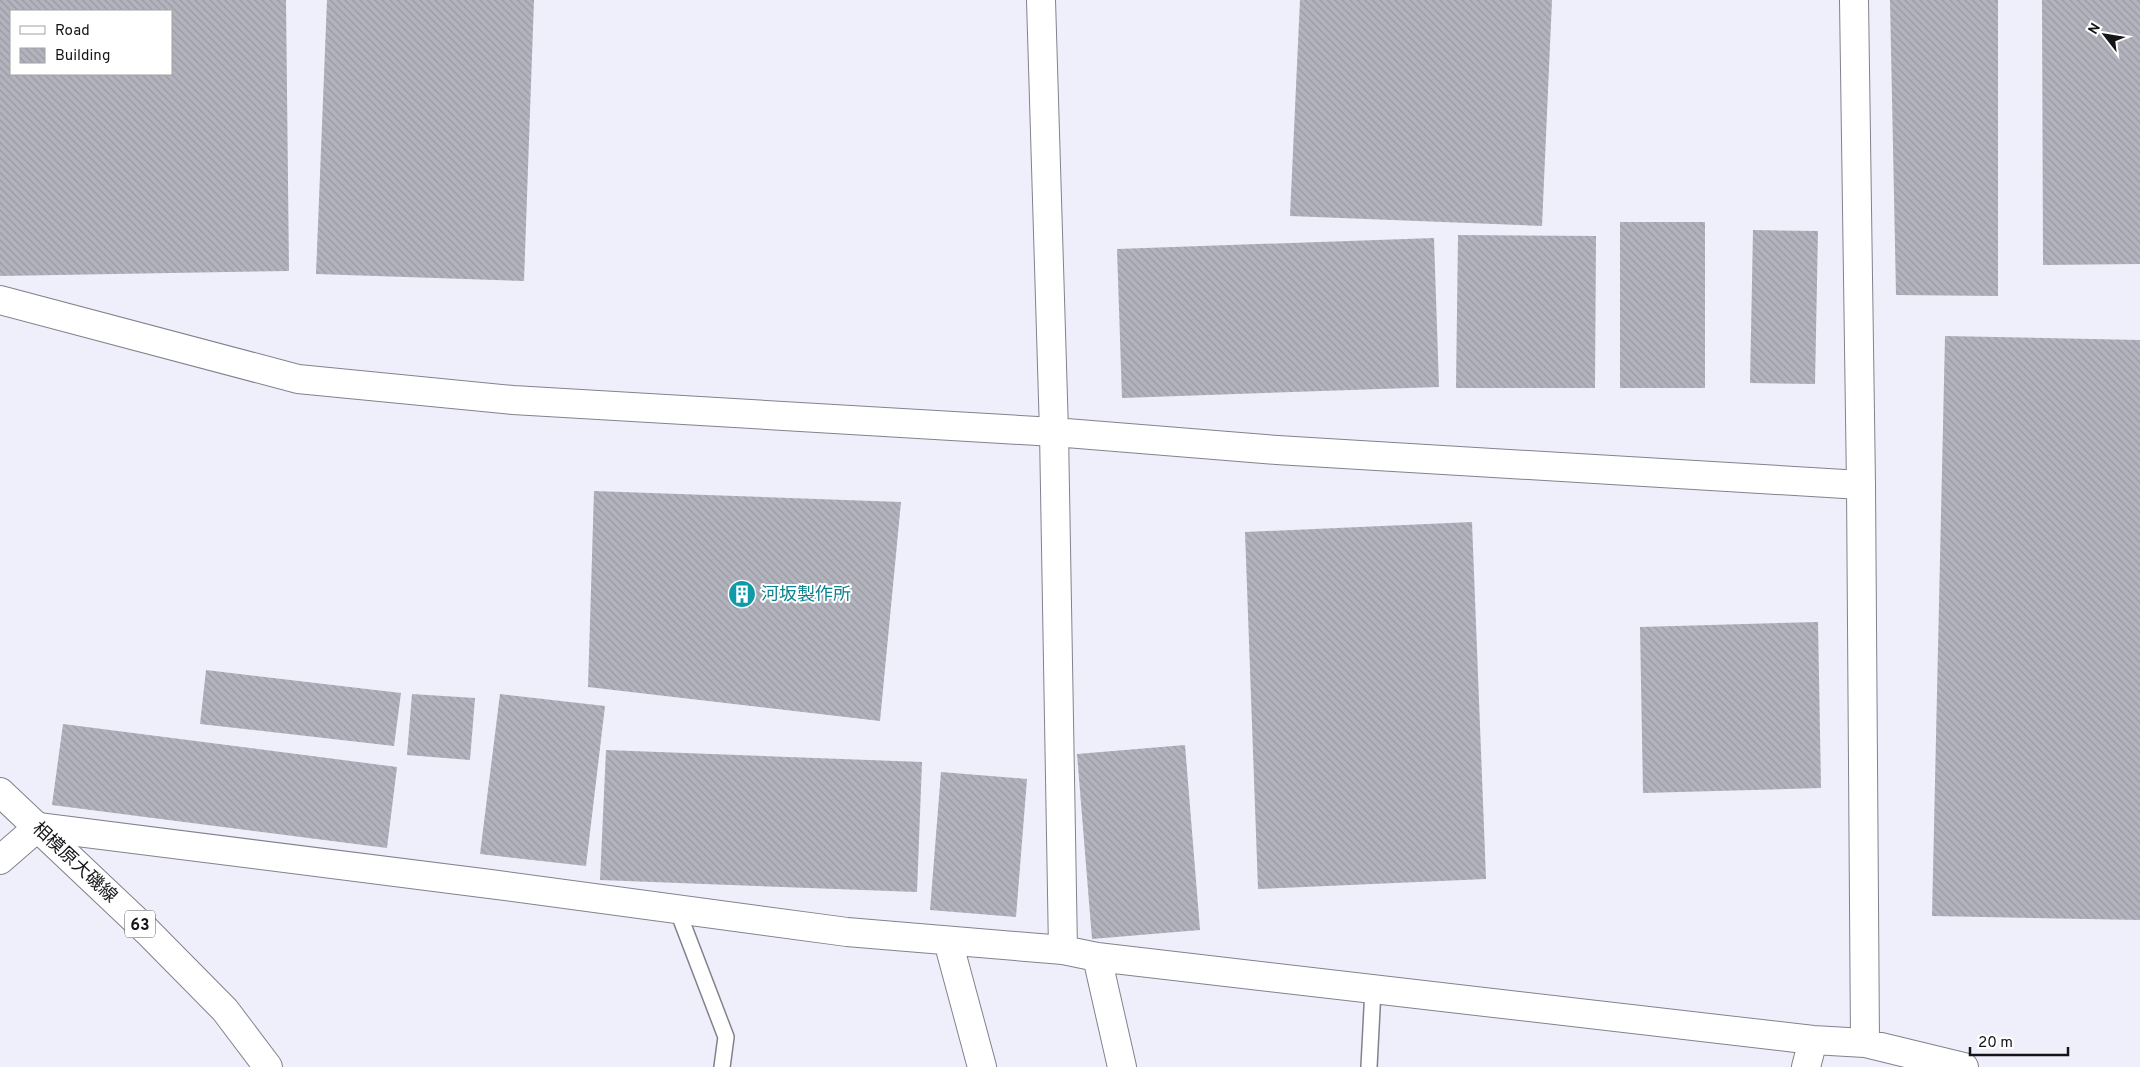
<svg xmlns="http://www.w3.org/2000/svg" width="2140" height="1067" font-family="Overpass,'Noto Sans JP',sans-serif">
<style>
.building{fill:url(#building-back-hatch);fill-rule:evenodd}
.lines{fill:none;stroke-linecap:round;stroke-linejoin:round}
.service-casing{stroke:#82828c;stroke-width:18}
.minor-casing{stroke:#82828c;stroke-width:30}
.primary-casing{stroke:#82828c;stroke-width:30}
.service{stroke:#fff;stroke-width:15}
.minor{stroke:#fff;stroke-width:28}
.primary{stroke:#fff;stroke-width:28}
.labels{text-anchor:middle;stroke-width:4;stroke-linejoin:round;paint-order:stroke}
.shield{fill:#fff;stroke:#5b5b5e;stroke-width:1}
.shield-label{font-size:16px;font-weight:bold;fill:#151519}
.culture-label{font-size:18px;fill:#0d838f;stroke:#fff;text-anchor:start}
.street-label{font-size:18px;fill:#151519;stroke:#fff}
</style>
<defs>
<pattern id="building-back-hatch" width="6" height="6" patternUnits="userSpaceOnUse" patternTransform="scale(1.25)"><rect width="6" height="6" fill="#b3b3be"/><path d="M-1 5l2 2M0 0l6 6M5-1l2 2" fill="none" stroke="#9999a3"/></pattern>
</defs>
<rect width="100%" height="100%" fill="#efeffb"/>
<!-- building -->
<path class="building" d="M0,0H286L289,271L0,276ZM11,11H171V74H11Z
M327,0H534L524,281L316,274Z
M1300,0H1552L1542,226L1290,216Z
M1890,0H1998V296L1896,295Z
M2042,0H2140V264L2043,265Z
M1620,222H1705V388H1620Z
M1753,230L1818,231L1815,384L1750,383Z
M1458,235L1596,236L1595,388H1456Z
M1434,238L1439,387L1122,398L1117,249Z
M1945,336L2140,340V920L1932,916Z
M594,491L901,502L880,721L588,687Z
M1472,522L1486,879L1258,889L1245,532Z
M1818,622L1821,788L1643,793L1640,627Z
M206,670L401,693L394,746L200,724Z
M412,694L475,698L470,760L407,755Z
M500,694L605,706L586,866L480,854Z
M63,724L397,767L387,848L52,805Z
M1185,745L1200,930L1092,939L1077,754Z
M606,750L922,762L917,892L600,880Z
M941,772L1027,779L1016,917L930,910Z"/>
<g class="lines">
<!-- service casing -->
<g class="service-casing">
<path id="service" d="M677,909L726,1037L722,1067
M1369,1067L1373,989"/>
</g>
<!-- minor casing -->
<g class="minor-casing">
<path id="minor" d="M1041,0L1054,432L1063,950
M1854,0L1861,485L1865,1043
M0,300L298,379L513,400L1054,432L1277,450L1861,485
M0,860L38,827L490,884L847,932L1063,950L1097,957L1813,1040L1865,1043L1964,1067
M948,941L982,1067
M1097,957L1122,1067
M1806,1067L1813,1040"/>
</g>
<!-- primary casing -->
<g class="primary-casing">
<path id="primary" d="M0,792L147,931L225,1010L268,1067"/>
</g>
<!-- service -->
<use href="#service" class="service"/>
<!-- minor -->
<use href="#minor" class="minor"/>
<!-- primary -->
<use href="#primary" class="primary"/>
</g>
<!-- icons -->
<defs>
<g id="building-disc" transform="scale(1.4375)"><circle r="9.5" fill="#0f9aa8" stroke="#fff"/><path d="M-4-6H4V6H1V3H-1V6H-4ZM-2.5-4.3h1.7v1.8h-1.7ZM.8-4.3h1.7v1.8H.8ZM-2.5-1h1.7V.8h-1.7ZM.8-1h1.7V.8H.8Z" fill="#fff"/></g>
</defs>
<g fill-rule="evenodd">
<use href="#building-disc" x="742" y="594"/>
</g>
<g class="labels">
<!-- shield labels -->
<rect class="shield" x="125" y="910.5" width="30" height="27" rx="4"/>
<g class="shield-label">
<text x="140" y="930">63</text>
</g>
<!-- culture labels -->
<g class="culture-label">
<text x="761" y="600">河坂製作所</text>
</g>
<!-- street labels -->
<g class="street-label">
<text transform="translate(75 862) rotate(43)" y="6">相模原大磯線</text>
</g>
</g>
<!-- legend -->
<rect x="10" y="10" width="162" height="65" fill="#ffffff" stroke="#a1a1a3"/>
<rect x="20" y="26" width="25" height="8" fill="#ffffff" stroke="#a1a1a3"/>
<text x="55" y="35" font-size="15" fill="#151519">Road</text>
<rect x="20" y="48" width="25" height="15" fill="url(#building-back-hatch)" stroke="#a1a1a3"/>
<text x="55" y="60" font-size="15" fill="#151519">Building</text>
<!-- north arrow -->
<g transform="translate(2105 35) rotate(301)" stroke="#ffffff" stroke-width="4" paint-order="stroke">
<path d="M0-4L9 19L0 12L-9 19Z" fill="#151519"/>
<text y="-8" font-size="14" font-weight="bold" text-anchor="middle" fill="#151519">N</text>
</g>
<!-- scale -->
<path d="M1970 1047v8h98v-8" fill="none" stroke="#151519" stroke-width="2.5"/>
<text x="1978" y="1047" font-size="15" fill="#151519" stroke="#ffffff" stroke-width="4" paint-order="stroke">20 m</text>
</svg>
